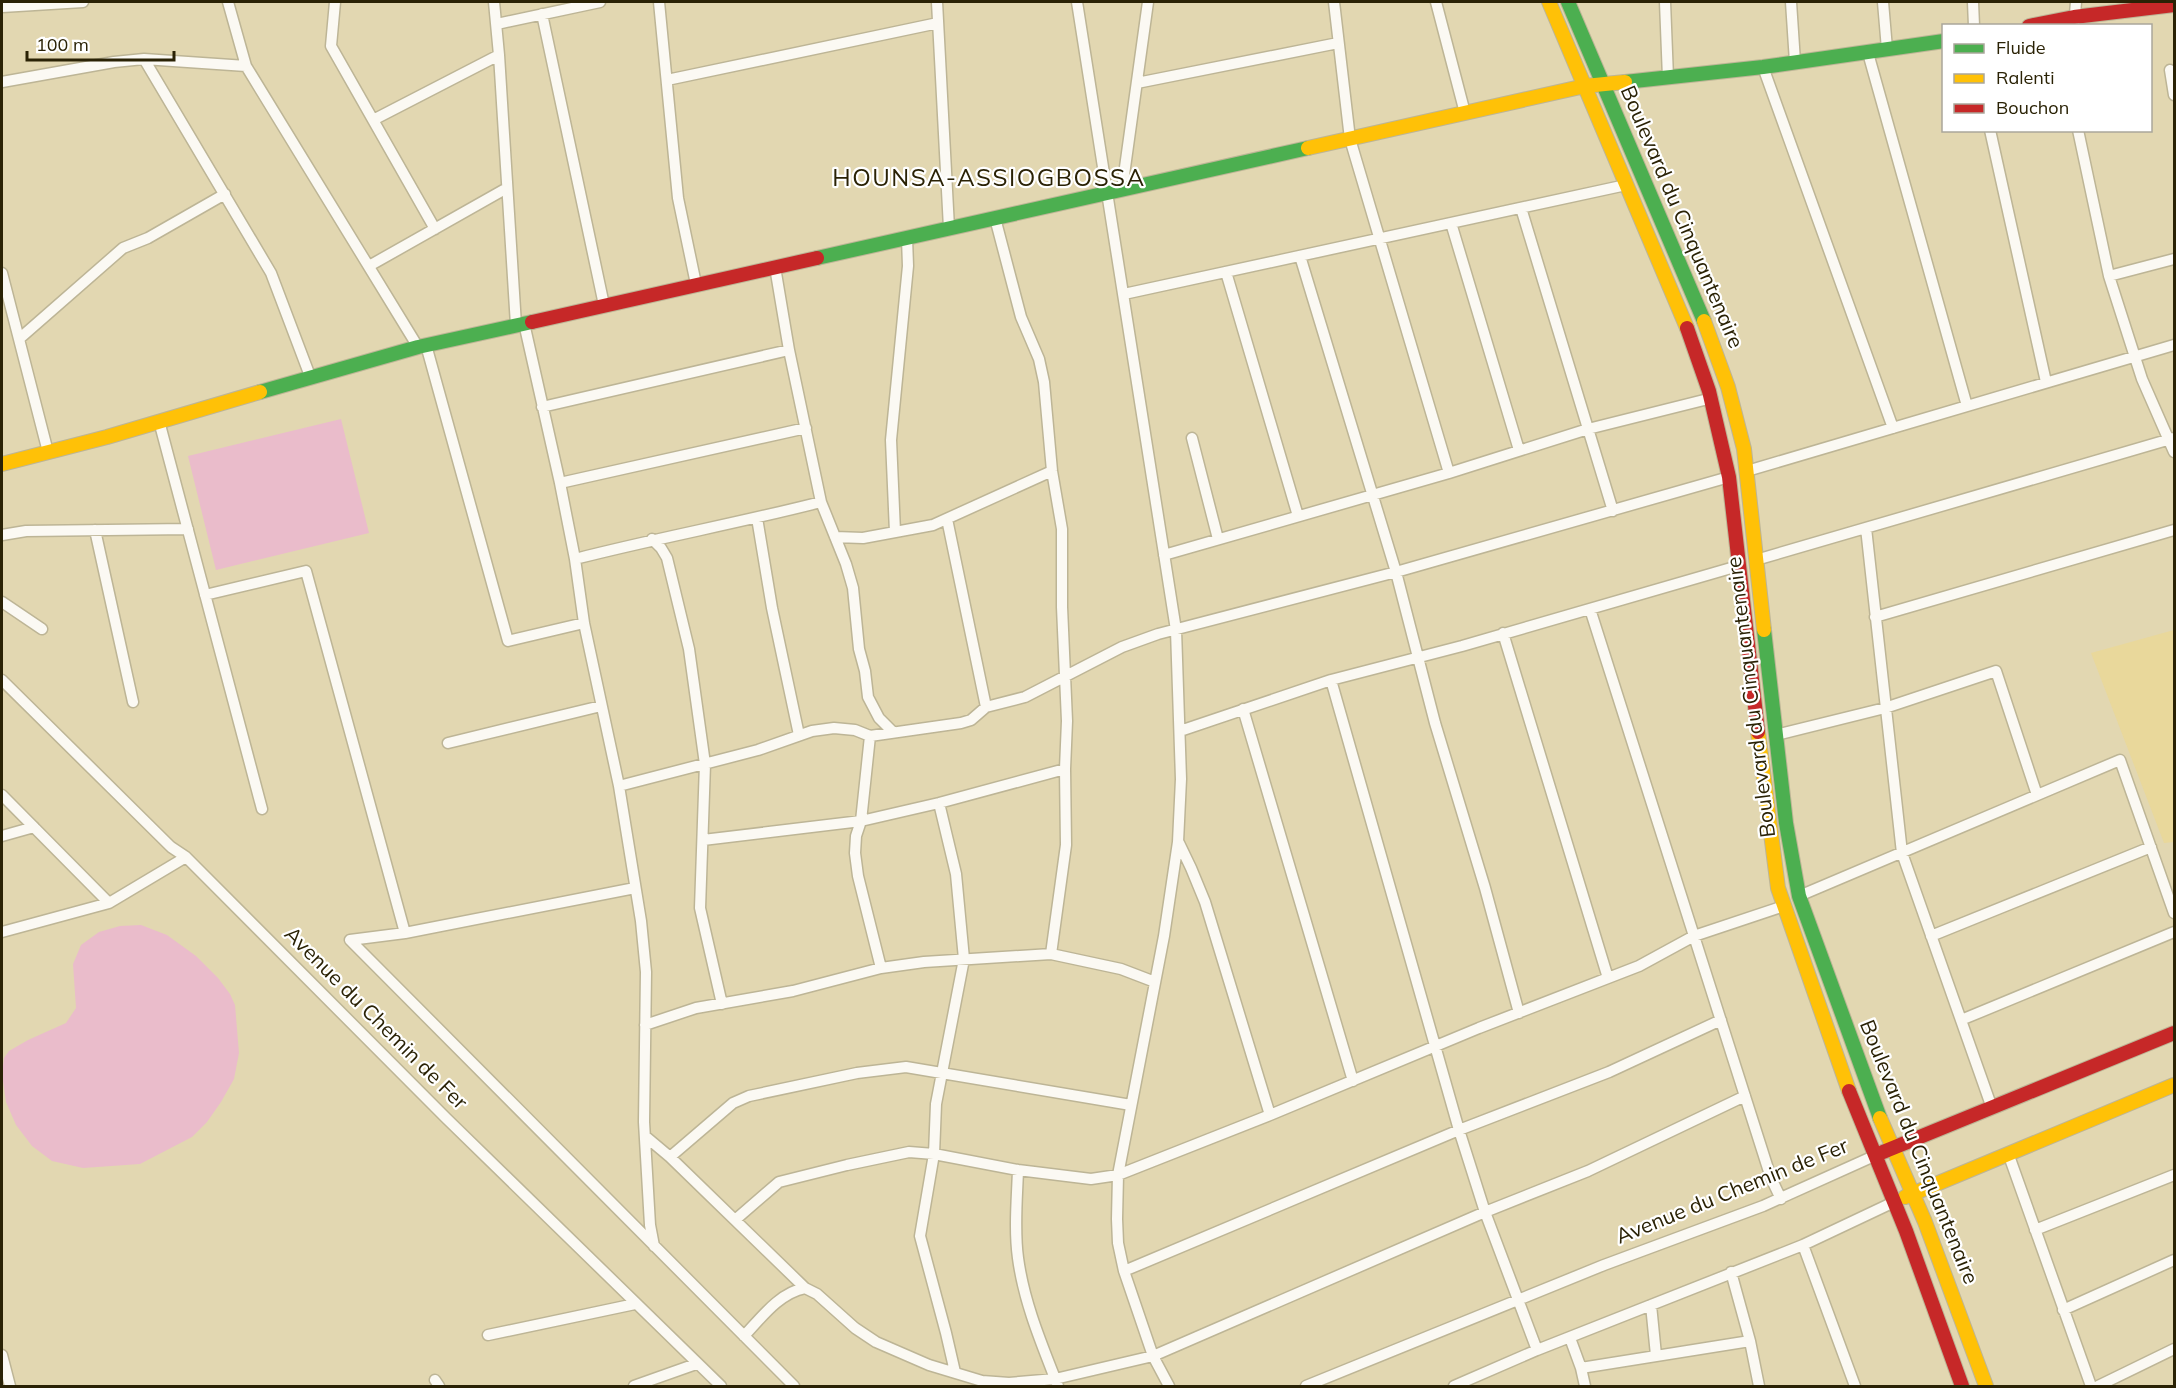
<svg xmlns="http://www.w3.org/2000/svg" width="2176" height="1388" font-family="Mulish,sans-serif">
<style>
.built{fill:#e9d89b}
.green{fill:#eabccb}
.lines{fill:none;stroke-linecap:round;stroke-linejoin:round}
.street-casing{stroke:#bdb596;stroke-width:13}
.fast-casing{stroke:#bdb596;stroke-width:16}
.slow-casing{stroke:#bdb596;stroke-width:16}
.jam-casing{stroke:#bdb596;stroke-width:16}
.street{stroke:#fbf9f3;stroke-width:10}
.fast{stroke:#4caf50;stroke-width:14}
.slow{stroke:#ffc107;stroke-width:14}
.jam{stroke:#c62828;stroke-width:14}
.labels{text-anchor:middle;stroke-width:4.5;stroke-linejoin:round;paint-order:stroke}
.street-label{font-size:21px;fill:#2a2205;stroke:#fff}
.quarter-label{font-size:24px;letter-spacing:1.5px;fill:#2a2205;stroke:#fff}
</style>
<rect width="100%" height="100%" fill="#e2d7b1"/>
<!-- built -->
<path class="built" d="M2174,630V842L2164,843L2091,653Z"/>
<!-- green -->
<path class="green" d="M341,419L369,533L216,570L188,456Z
M141,925L167,935L196,956L218,978L230,994L235,1005L239,1053L234,1079L221,1102L207,1122L192,1137L140,1164L83,1168L52,1161L32,1146L16,1125L6,1102L2,1074L4,1058L9,1051L28,1040L66,1023L76,1008L73,964L81,945L99,932L120,926Z"/>
<g class="lines">
<!-- street casing -->
<g class="street-casing">
<path id="street" d="M228,2L246,66L418,347
M335,2L331,46L435,229
M494,2L499,55L516,325
M659,2L678,198L696,284
M937,2L949,228
M1077,2L1176,630L1181,779L1178,842L1164,936L1118,1175L1117,1219L1118,1243L1124,1271L1153,1356L1169,1386
M1334,2L1350,139L1449,473
M1436,2L1465,113
M1665,2L1668,78
M1791,2L1795,62
M1883,2L1887,49
M1973,2L1974,26
M2,7L83,2
M542,14L604,305
M497,24L600,2
M2074,26L2076,2
M1868,53L1967,406
M144,59L271,273L310,376
M1763,67L1893,428
M2170,70L2174,95
M667,80L938,23
M2,82L114,62L144,59L246,66
M1137,83L1338,43
M373,120L499,55
M1990,130L2046,382
M2078,130L2109,276L2142,379L2174,452
M1122,189L1148,2
M1521,208L1613,511
M995,218L1021,317L1039,359L1044,382L1052,471L1062,529V607L1067,721L1065,769L1066,845L1051,954
M1451,223L1519,450
M1300,256L1396,572L1435,723L1485,888L1519,1013
M369,266L507,188
M775,267L789,350L821,502L846,564L853,588L859,649L865,671L868,697L879,718L893,732
M1226,272L1298,516
M2,273L48,452
M2109,276L2174,259
M1124,294L1626,185
M524,323L560,483L575,559L584,623L619,786L641,921L646,972L644,1122L650,1225L654,1246
M19,339L123,248L148,238L225,194
M426,345L508,641L584,623
M542,407L789,350
M159,421L262,809
M1192,438L1218,539
M1747,471L2174,345
M560,483L806,428
M757,518L772,608L799,735
M947,519L986,707
M1866,528L1902,853L1992,1108
M95,530L133,702
M895,532L891,440L908,266L907,238
M2,535L26,531L188,529
M835,537L863,538L933,525L1052,471
M652,539L661,548L667,558L689,649L705,764L700,908L722,1004
M1164,555L1449,473L1588,429L1712,398
M575,559C657,538 739,523 821,502
M1756,560L2174,438
M205,595L306,571L405,933
M2,602L42,629
M1590,609L1771,1178L1781,1199
M1875,617L2174,530
M1503,633L1608,978
M2,680L171,847L186,857L446,1118L721,1386
M1331,680L1459,1130L1485,1212L1537,1350
M1243,709L1353,1081
M1180,731L1331,680L1462,646L1738,566
M1776,735L1885,708L1996,671L2037,795
M870,736L861,821L856,836L855,853L858,876L881,968
M448,743L601,706
M619,786L758,750L812,731L834,728L855,730L870,736L961,723L971,720L986,707L1025,697L1122,647L1158,634L1396,572L1729,477
M2,795L109,903
M939,803L956,874L964,959L936,1104L934,1154L920,1236L946,1333L955,1372
M2,836L34,827
M703,840L861,821L939,803L1065,769
M1179,843L1191,868L1205,902L1270,1115
M1799,896L2120,760L2174,913
M2,932L109,903L186,857
M1931,936L2151,847
M350,940L794,1386
M350,940L405,933L635,888
M1961,1020L2174,932
M645,1025L696,1008L793,991L881,968L924,962L1051,954L1121,969L1155,982
M645,1136L670,1157L805,1288
M2008,1153L2091,1386
M670,1157L733,1103L749,1096L857,1073L906,1067L1131,1105
M1018,1170C1017,1199 1014,1229 1018,1258C1024,1303 1042,1345 1058,1386
M735,1220L779,1182L847,1165L909,1152L934,1154L1018,1170L1091,1179L1118,1175L1270,1115L1479,1028L1639,966L1694,936L1784,906
M2035,1230L2174,1175
M1803,1245L1855,1386
M1124,1271L1459,1130L1609,1072L1721,1020
M1731,1272L1750,1341L1759,1386
M1651,1305L1656,1355
M2063,1310L2174,1260
M488,1335L635,1304
M744,1336C761,1318 779,1293 805,1288L817,1294L855,1328L876,1342L929,1365L982,1381L1009,1383L1055,1379L1153,1356L1485,1212L1588,1171L1745,1096
M1570,1338L1581,1368L1585,1386
M2,1355L10,1386
M1581,1368L1750,1341
M435,1380L439,1386
M634,1386L696,1364
M1306,1386L1604,1265L1763,1206L1874,1156
M1454,1386L1537,1350L1803,1245L1894,1202
M2098,1386L2174,1349"/>
</g>
<!-- fast casing -->
<g class="fast-casing">
<path id="fast" d="M1568,2L1704,321
M1625,82L1763,67L1944,41
M817,258L1308,148
M260,392L418,347L532,322
M1764,630L1786,823L1799,896L1880,1118"/>
</g>
<!-- slow casing -->
<g class="slow-casing">
<path id="slow" d="M1549,2L1687,328
M1308,148L1585,86L1625,82
M1704,321L1728,387L1744,449L1764,630
M2,464L107,437L260,392
M1758,732L1778,888L1849,1091
M1880,1118L1925,1222L1986,1386
M1905,1197L2174,1085"/>
</g>
<!-- jam casing -->
<g class="jam-casing">
<path id="jam" d="M2029,26L2074,17L2174,5
M532,322L817,258
M1687,328L1709,391L1729,477L1758,732
M1849,1091L1906,1231L1962,1386
M1883,1152L2174,1033"/>
</g>
<!-- street -->
<use href="#street" class="street"/>
<!-- fast -->
<use href="#fast" class="fast"/>
<!-- slow -->
<use href="#slow" class="slow"/>
<!-- jam -->
<use href="#jam" class="jam"/>
</g>
<g class="labels">
<!-- street labels -->
<g class="street-label">
<text transform="translate(1682 217) rotate(67)" y="7">Boulevard du Cinquantenaire</text>
<text transform="translate(1751 697) rotate(-97)" y="7">Boulevard du Cinquantenaire</text>
<text transform="translate(376 1018) rotate(45)" y="7">Avenue du Chemin de Fer</text>
<text transform="translate(1919 1152) rotate(68)" y="7">Boulevard du Cinquantenaire</text>
<text transform="translate(1732 1191) rotate(-22)" y="7">Avenue du Chemin de Fer</text>
</g>
<!-- quarter labels -->
<g class="quarter-label">
<text x="989" y="186">HOUNSA-ASSIOGBOSSA</text>
</g>
</g>
<!-- border -->
<rect width="2176" height="1388" fill="none" stroke="#2a2205" stroke-width="6"/>
<!-- legend -->
<rect x="1942" y="24" width="210" height="108" fill="#ffffff" stroke="#aaa79b" stroke-width="1.5"/>
<rect x="1954" y="44" width="30" height="9" fill="#4caf50" stroke="#aaa79b" stroke-width="1.5"/>
<text x="1996" y="54" font-size="18" fill="#2a2205">Fluide</text>
<rect x="1954" y="74" width="30" height="9" fill="#ffc107" stroke="#aaa79b" stroke-width="1.5"/>
<text x="1996" y="84" font-size="18" fill="#2a2205">Ralenti</text>
<rect x="1954" y="104" width="30" height="9" fill="#c62828" stroke="#aaa79b" stroke-width="1.5"/>
<text x="1996" y="114" font-size="18" fill="#2a2205">Bouchon</text>
<!-- scale -->
<path d="M27 51v9h147v-9" fill="none" stroke="#2a2205" stroke-width="3"/>
<text x="36" y="51" font-size="18" fill="#2a2205" stroke="#ffffff" stroke-width="4.5" paint-order="stroke">100 m</text>
</svg>
